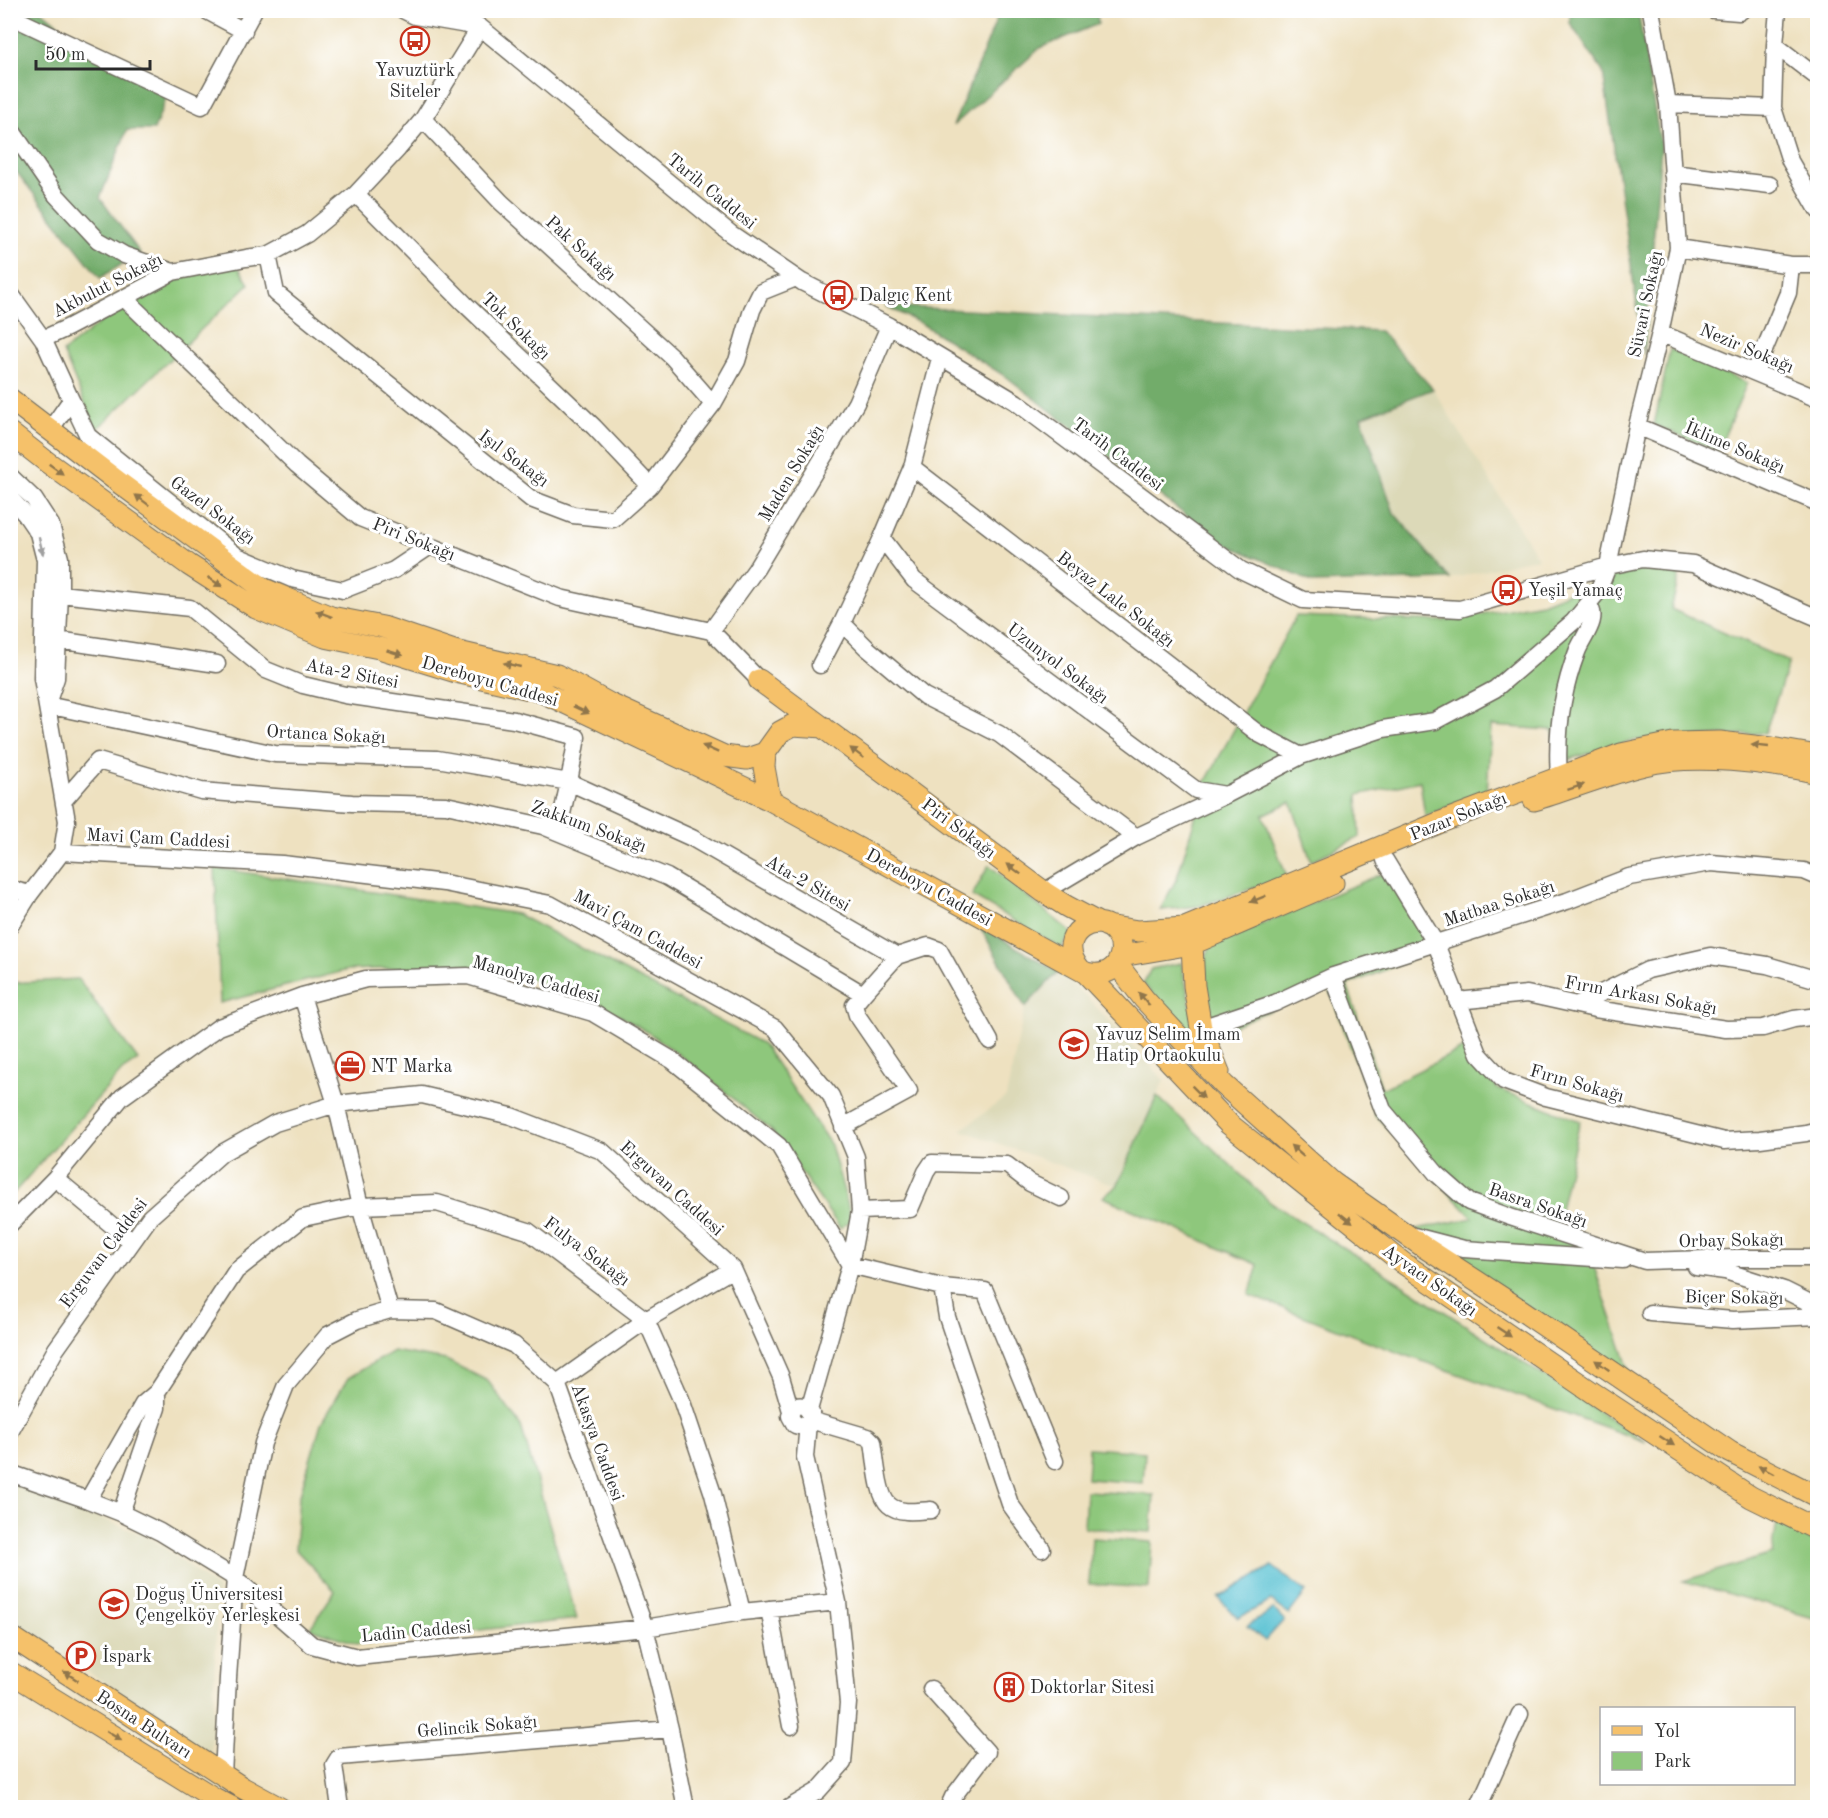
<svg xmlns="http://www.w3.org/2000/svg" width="1828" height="1818" font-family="'Old Standard TT',serif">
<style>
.built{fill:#dcd9b8}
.green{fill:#8ec77b;stroke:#5c7953;stroke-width:1.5}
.forest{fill:#72ac6b;stroke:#4e6c4b;stroke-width:1.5}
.water{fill:#55c0d1;stroke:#40767e;stroke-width:1.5}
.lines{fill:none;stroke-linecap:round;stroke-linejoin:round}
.minor-casing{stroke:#6f6b5f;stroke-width:19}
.major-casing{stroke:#6f6b5f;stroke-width:23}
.minor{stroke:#fff;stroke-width:16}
.major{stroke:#f5c16b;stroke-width:21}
.oneway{fill:#90764b}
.oneway2{fill:#a0a0a0}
.labels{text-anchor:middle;stroke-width:6;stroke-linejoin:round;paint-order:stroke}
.poi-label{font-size:18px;fill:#2b2b2b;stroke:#fff;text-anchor:start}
.street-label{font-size:18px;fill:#2b2b2b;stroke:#fff}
</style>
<rect width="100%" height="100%" fill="#fff"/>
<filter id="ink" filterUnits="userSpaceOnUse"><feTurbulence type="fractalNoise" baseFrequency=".0167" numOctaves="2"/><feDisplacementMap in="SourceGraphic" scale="12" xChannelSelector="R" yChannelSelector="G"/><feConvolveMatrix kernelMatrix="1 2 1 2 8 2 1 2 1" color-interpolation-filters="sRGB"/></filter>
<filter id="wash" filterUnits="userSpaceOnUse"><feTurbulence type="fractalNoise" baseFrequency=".008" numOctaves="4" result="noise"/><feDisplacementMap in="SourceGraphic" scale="24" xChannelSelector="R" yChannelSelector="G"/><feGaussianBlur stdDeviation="1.35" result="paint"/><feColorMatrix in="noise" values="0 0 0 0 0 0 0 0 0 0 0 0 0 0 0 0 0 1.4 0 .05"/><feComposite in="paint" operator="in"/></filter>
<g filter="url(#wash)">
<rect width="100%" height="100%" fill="#eee1c0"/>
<!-- built -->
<path class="built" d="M1433,389L1538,558L1450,579L1394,513L1361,417Z
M1058,972L1086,996L1164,1080L1117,1186L961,1130L1006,1097L1025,1007Z
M10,1480L154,1540L218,1589L211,1754L11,1620Z"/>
<!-- green -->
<path class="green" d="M236,263L249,284L96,430L63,352L145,287Z
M1670,349L1747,383L1718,451L1654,425Z
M1681,569L1671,609L1789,662L1765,733L1636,740L1559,762L1553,730L1491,726L1487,792L1425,816L1420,781L1358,795L1360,837L1311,861L1291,802L1263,815L1287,877L1199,906L1160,910L1177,878L1206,781L1296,616L1443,621L1542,603L1624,570Z
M989,865L1072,933L1061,948L972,896Z
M215,868L517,914L763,1044L831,1145L852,1220L840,1228L772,1131L698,1069L649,1033L584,994L524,977L456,966L348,970L220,1003Z
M1394,869L1432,951L1347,985L1382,1089L1466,1047L1498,1089L1580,1121L1557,1223L1586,1243L1631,1376L1411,1230L1473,1218L1375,1115L1328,985L1210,1036L1200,970L1211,945Z
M1181,963L1199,1043L1143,984L1151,969Z
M78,979L138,1060L122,1071L11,1196V983Z
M1157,1096L1271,1203L1405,1286L1646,1442L1386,1348L1249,1295L1258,1265L1103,1197L1117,1186Z
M393,1351L446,1360L488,1381L521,1426L577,1619L357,1644L310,1628L335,1591L295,1549L299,1498L321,1423L348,1378Z
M1089,1448L1145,1452L1143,1483L1087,1479Z
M1086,1491L1154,1495L1151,1532L1084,1528Z
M1777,1522L1817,1543V1619L1683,1581L1772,1554Z
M1092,1538L1152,1542L1149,1588L1089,1584Z"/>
<!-- forest -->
<path class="forest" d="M11,11H42L103,61L169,90L154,130H127L100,198L140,253L100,278L11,165Z
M1000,11H1097L1098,24L1040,48L953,126Z
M1570,11H1638L1661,148L1644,355L1603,72L1570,23Z
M885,306L1380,331L1433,389L1361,417L1394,513L1450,579L1314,583L1219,541L1008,378L922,324Z
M979,925L1058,972L1025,1007Z"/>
<!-- water -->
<path class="water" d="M1272,1566L1306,1592L1289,1614L1271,1601L1238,1618L1218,1598Z
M1274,1609L1284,1620L1265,1641L1247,1626Z"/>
</g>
<g filter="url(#ink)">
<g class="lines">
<!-- minor casing -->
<g class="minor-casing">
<path id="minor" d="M205,10L244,31
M403,10L415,16L473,26
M455,10L480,27L730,233L802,282L889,326L1016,402L1241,570L1303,600L1460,609L1608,566L1643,559L1693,564L1818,618
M1714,10L1739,12L1742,10
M1778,10L1775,45L1773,108L1790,161L1818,210
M10,16L202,106L254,10
M1775,45L1818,78
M1668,104L1773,108
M423,119L501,202L672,357L713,404
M10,128L56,195L98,240L124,255L173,272
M1672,173L1770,185
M356,194L465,304L594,427L650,486
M1678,248L1791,265H1818
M268,255L276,293L531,499L573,515L613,519L650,486L713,404L737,361L752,310L761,292L796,278
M10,293L43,339L71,400L50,430
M124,298L297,465L360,518L560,598L711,631L759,680
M1660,333L1818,399
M43,339L69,327L173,272L246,258L268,255L307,234L356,194L398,149L423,119L480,27
M940,358L912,467L882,538L842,623L867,648L924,696L999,734L1136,837
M1755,372L1788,293L1791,265
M71,400L88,436L237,556L292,579L343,590L394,570L430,546
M1637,426L1818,503
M912,467L1259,734L1301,756
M10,476L34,499L51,525L60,558V594L56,678L48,701
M10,498L25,514L38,533L45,560L42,678L67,821L62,852L30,894L10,926
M882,538L914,580L1196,790L1226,795L1301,756L1383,729L1435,721L1495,689L1573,622L1598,592L1608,566L1637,426L1660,333L1678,248L1668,104L1651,10
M60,594L190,608L266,670L303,685L345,695L514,720L577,737L569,782L692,838L897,956
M711,631L756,569L856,403L889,326
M58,640L217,664
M820,665L842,623
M47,705L275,754L437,759L569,782L558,832
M1559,777C1556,735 1562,691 1577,652C1582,638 1601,618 1588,605
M64,800L98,761L201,791L352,803L446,805L543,826L667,877L863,994L854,1005L857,1015L909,1091L843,1127
M62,852L282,864L444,883L550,904L775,1028L831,1096L856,1157L860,1211L850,1265L809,1410
M1385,860L1436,944L1479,1054L1504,1081L1546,1097L1724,1141L1760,1139L1806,1133L1818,1130
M10,889L30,894
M1044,892L1136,837L1226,795
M1333,976L1383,1110L1436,1173L1469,1202L1510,1217L1645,1261L1735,1258H1818
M863,994L897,956L928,946L939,950L990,1041
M302,996L336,1104L360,1206L390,1310
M1457,1001L1527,994L1595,1009L1726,1029L1763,1028L1794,1019L1818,1016
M1577,1005L1648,970L1710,956L1767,965L1818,980
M1201,1028L1275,1003L1333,976L1567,901L1629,877L1711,863L1804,871L1818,877
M55,1178L132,1242
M860,1211L910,1209L926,1172L932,1163L1007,1165L1030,1183L1061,1198
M10,1224L55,1178L122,1097L219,1027L302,996L366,979L468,976L593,1013L672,1060L779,1146L850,1265L942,1287L985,1291L1055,1461
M1414,1236L1464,1249L1623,1260
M1696,1267L1725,1271L1784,1290L1818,1307
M942,1287L947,1317L1010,1504L1042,1549
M1650,1313L1733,1320L1818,1316
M557,1383L646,1320L733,1269
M810,1420L868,1437L873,1442C876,1458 877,1495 889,1505C899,1514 918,1511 931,1510
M10,1432L56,1349L150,1217L222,1153L275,1123L336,1104L422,1095L511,1116L602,1151L733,1269L781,1377L791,1411
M10,1473L88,1500L121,1513L160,1532L235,1578L312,1645L357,1657L645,1628L742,1612L838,1602
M88,1500L143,1404L157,1392L236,1271L303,1218L360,1206L437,1203L528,1231L646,1320L681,1399L713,1494L742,1612
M121,1513L157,1408V1392
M769,1609L791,1726
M931,1689L987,1752L953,1797L948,1808
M223,1775L228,1678L235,1578L263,1443L286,1385L328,1335L357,1320L390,1310L436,1311L514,1345L557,1383L645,1628L670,1729L686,1808
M340,1808L334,1765L339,1757L670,1729
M789,1808L818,1791L843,1763L848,1703L838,1602L805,1457L808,1423L811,1413L804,1406C796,1404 792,1408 790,1416L795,1425L799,1426L808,1423
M1478,1808L1520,1714"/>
</g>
<!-- major casing -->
<g class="major-casing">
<path id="major" d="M10,399L121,484L264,589L331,617L383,627L454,651L557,675L610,704L724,756L747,759L765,753
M10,433L47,462L189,565L256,608L325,637L379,648L456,672L542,692L770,800L1086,973C1102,977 1118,971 1121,953C1122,947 1121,941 1118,936C1099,905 1052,936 1079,968
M759,680L1044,892L1066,906L1098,923
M770,800L764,767L765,753L780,732L793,725L823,727
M1534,800C1570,789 1607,774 1644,765C1692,753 1769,762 1818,773
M1107,926L1138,931L1185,928L1441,822L1621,754L1673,743L1720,742L1771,748L1818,756
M1192,944L1194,986L1201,1028L1219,1072
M1121,956L1192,944L1333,883
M1117,964L1144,999L1224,1085L1333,1183L1421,1245L1521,1310L1730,1452L1818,1497
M1086,973L1229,1124L1403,1263L1593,1393L1751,1497L1818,1530
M10,1636L243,1788L280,1808
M10,1672L214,1798L233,1808"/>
</g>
<!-- minor -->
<use href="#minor" class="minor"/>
<!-- major -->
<use href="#major" class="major"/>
</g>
<!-- one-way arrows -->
<defs><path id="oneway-solid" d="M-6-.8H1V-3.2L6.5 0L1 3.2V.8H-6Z" transform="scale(1.5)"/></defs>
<g class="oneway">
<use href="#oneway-solid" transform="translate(56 469) rotate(36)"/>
<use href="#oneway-solid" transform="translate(142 500) rotate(-143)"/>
<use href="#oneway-solid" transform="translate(215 582) rotate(33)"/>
<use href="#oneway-solid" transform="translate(324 614) rotate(-159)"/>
<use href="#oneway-solid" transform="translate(395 653) rotate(17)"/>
<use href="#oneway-solid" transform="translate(512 665) rotate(-167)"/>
<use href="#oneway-solid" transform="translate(581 710) rotate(25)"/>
<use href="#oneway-solid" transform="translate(1760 746) rotate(-174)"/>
<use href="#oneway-solid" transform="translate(710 749) rotate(-156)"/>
<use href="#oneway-solid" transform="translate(857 753) rotate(-143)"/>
<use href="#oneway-solid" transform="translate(1576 787) rotate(-18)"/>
<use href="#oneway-solid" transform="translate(1014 869) rotate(-143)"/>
<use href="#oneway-solid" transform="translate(1258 899) rotate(158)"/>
<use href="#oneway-solid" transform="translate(1144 999) rotate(-130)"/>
<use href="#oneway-solid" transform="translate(1198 1092) rotate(45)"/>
<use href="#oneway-solid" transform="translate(1297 1151) rotate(-139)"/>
<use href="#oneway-solid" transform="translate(1346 1218) rotate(38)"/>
<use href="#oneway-solid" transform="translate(1504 1332) rotate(34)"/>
<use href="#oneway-solid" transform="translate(1602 1365) rotate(-145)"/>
<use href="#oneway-solid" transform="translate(1667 1441) rotate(33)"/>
<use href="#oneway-solid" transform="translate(1766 1470) rotate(-152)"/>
<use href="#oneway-solid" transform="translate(71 1676) rotate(-147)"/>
<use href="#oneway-solid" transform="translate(114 1736) rotate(32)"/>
</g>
<use class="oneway2" href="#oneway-solid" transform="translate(41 546) rotate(76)"/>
</g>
<!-- icons -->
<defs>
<g id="bus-ring" transform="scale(1.5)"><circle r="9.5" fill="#fff" stroke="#c8321e" stroke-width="1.5"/><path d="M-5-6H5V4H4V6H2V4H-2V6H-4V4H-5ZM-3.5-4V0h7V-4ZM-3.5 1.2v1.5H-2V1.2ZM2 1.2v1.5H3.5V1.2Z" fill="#c8321e"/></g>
<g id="school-ring" transform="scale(1.5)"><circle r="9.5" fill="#fff" stroke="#c8321e" stroke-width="1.5"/><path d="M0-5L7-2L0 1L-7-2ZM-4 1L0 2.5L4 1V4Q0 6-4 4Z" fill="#c8321e"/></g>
<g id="office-ring" transform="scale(1.5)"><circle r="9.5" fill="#fff" stroke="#c8321e" stroke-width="1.5"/><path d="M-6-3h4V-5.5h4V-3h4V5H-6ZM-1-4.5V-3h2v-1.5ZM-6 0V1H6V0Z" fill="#c8321e"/></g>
<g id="university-ring" transform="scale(1.5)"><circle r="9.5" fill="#fff" stroke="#c8321e" stroke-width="1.5"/><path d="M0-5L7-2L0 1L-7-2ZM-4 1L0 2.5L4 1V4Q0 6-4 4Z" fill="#c8321e"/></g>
<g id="parking-ring" transform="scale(1.5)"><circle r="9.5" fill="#fff" stroke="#c8321e" stroke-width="1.5"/><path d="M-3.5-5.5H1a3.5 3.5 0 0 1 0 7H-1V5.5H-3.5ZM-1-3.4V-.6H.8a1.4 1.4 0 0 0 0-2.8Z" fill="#c8321e"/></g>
<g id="building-ring" transform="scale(1.5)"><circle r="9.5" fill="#fff" stroke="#c8321e" stroke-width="1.5"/><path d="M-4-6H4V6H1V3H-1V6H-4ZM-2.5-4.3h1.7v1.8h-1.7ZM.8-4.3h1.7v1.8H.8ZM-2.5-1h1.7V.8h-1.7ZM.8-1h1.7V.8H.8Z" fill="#c8321e"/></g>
</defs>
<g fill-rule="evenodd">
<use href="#bus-ring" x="415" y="41"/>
<use href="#bus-ring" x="838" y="295"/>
<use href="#bus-ring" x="1507" y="590"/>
<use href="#school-ring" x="1074" y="1044"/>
<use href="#office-ring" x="350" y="1066"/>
<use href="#university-ring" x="114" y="1604"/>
<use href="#parking-ring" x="81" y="1656"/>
<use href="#building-ring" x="1009" y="1687"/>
</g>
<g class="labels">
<!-- poi labels -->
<g class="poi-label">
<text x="415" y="76" text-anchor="middle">Yavuztürk<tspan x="415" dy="21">Siteler</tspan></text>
<text x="859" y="301">Dalgıç Kent</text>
<text x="1528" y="596">Yeşil Yamaç</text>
<text x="1095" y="1040">Yavuz Selim İmam<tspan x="1095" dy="21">Hatip Ortaokulu</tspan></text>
<text x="371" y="1072">NT Marka</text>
<text x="135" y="1600">Doğuş Üniversitesi<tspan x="135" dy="21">Çengelköy Yerleşkesi</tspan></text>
<text x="102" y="1662">İspark</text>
<text x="1030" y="1693">Doktorlar Sitesi</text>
</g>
<!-- street labels -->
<g class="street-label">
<text transform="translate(712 191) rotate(39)" y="6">Tarih Caddesi</text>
<text transform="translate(581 248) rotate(42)" y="6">Pak Sokağı</text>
<text transform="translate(107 285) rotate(-27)" y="6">Akbulut Sokağı</text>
<text transform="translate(1645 304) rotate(-78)" y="6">Süvari Sokağı</text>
<text transform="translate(516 326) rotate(44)" y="6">Tok Sokağı</text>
<text transform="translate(1747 348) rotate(23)" y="6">Nezir Sokağı</text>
<text transform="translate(1735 447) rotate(23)" y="6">İklime Sokağı</text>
<text transform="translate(1118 454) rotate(37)" y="6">Tarih Caddesi</text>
<text transform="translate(514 458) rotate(37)" y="6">Işıl Sokağı</text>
<text transform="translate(791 473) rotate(-59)" y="6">Maden Sokağı</text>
<text transform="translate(213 510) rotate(37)" y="6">Gazel Sokağı</text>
<text transform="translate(414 539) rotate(22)" y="6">Piri Sokağı</text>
<text transform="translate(1116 599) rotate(38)" y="6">Beyaz Lale Sokağı</text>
<text transform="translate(1058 663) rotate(37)" y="6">Uzunyol Sokağı</text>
<text transform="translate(352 673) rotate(11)" y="6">Ata-2 Sitesi</text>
<text transform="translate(490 681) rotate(16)" y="6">Dereboyu Caddesi</text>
<text transform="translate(326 734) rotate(3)" y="6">Ortanca Sokağı</text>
<text transform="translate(1458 816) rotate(-22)" y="6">Pazar Sokağı</text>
<text transform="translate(589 826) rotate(20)" y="6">Zakkum Sokağı</text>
<text transform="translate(959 828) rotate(37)" y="6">Piri Sokağı</text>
<text transform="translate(158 838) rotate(3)" y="6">Mavi Çam Caddesi</text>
<text transform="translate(808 883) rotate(30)" y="6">Ata-2 Sitesi</text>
<text transform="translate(929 887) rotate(29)" y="6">Dereboyu Caddesi</text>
<text transform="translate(1499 903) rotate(-18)" y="6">Matbaa Sokağı</text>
<text transform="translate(638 929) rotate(29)" y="6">Mavi Çam Caddesi</text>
<text transform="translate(536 979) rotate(16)" y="6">Manolya Caddesi</text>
<text transform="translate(1641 995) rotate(10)" y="6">Fırın Arkası Sokağı</text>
<text transform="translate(1577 1083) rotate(16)" y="6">Fırın Sokağı</text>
<text transform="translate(672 1188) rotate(42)" y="6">Erguvan Caddesi</text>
<text transform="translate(1538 1205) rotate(19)" y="6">Basra Sokağı</text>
<text transform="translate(1731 1240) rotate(-1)" y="6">Orbay Sokağı</text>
<text transform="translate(587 1251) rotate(37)" y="6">Fulya Sokağı</text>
<text transform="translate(103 1253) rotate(-53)" y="6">Erguvan Caddesi</text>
<text transform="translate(1430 1280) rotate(35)" y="6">Ayvacı Sokağı</text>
<text transform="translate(1734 1297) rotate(1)" y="6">Biçer Sokağı</text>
<text transform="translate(598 1442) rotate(70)" y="6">Akasya Caddesi</text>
<text transform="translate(416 1631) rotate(-5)" y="6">Ladin Caddesi</text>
<text transform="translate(144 1724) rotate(33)" y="6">Bosna Bulvarı</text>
<text transform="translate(477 1726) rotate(-5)" y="6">Gelincik Sokağı</text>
</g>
</g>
<!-- margin -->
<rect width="1828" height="1818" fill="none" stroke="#fff" stroke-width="36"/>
<!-- legend -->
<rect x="1600" y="1707" width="195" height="78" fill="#ffffff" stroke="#aaaaaa" stroke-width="1.5"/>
<rect x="1612" y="1726" width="30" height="9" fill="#f5c16b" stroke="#aaaaaa" stroke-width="1.5"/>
<text x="1654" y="1737" font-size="18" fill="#2b2b2b">Yol</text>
<rect x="1612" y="1752" width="30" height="18" fill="#8ec77b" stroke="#aaaaaa" stroke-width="1.5"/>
<text x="1654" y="1767" font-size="18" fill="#2b2b2b">Park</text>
<!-- scale -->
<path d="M36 60v9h114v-9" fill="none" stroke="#2b2b2b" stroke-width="3"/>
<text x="45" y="60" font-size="18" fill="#2b2b2b" stroke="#ffffff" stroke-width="4.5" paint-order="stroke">50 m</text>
</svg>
